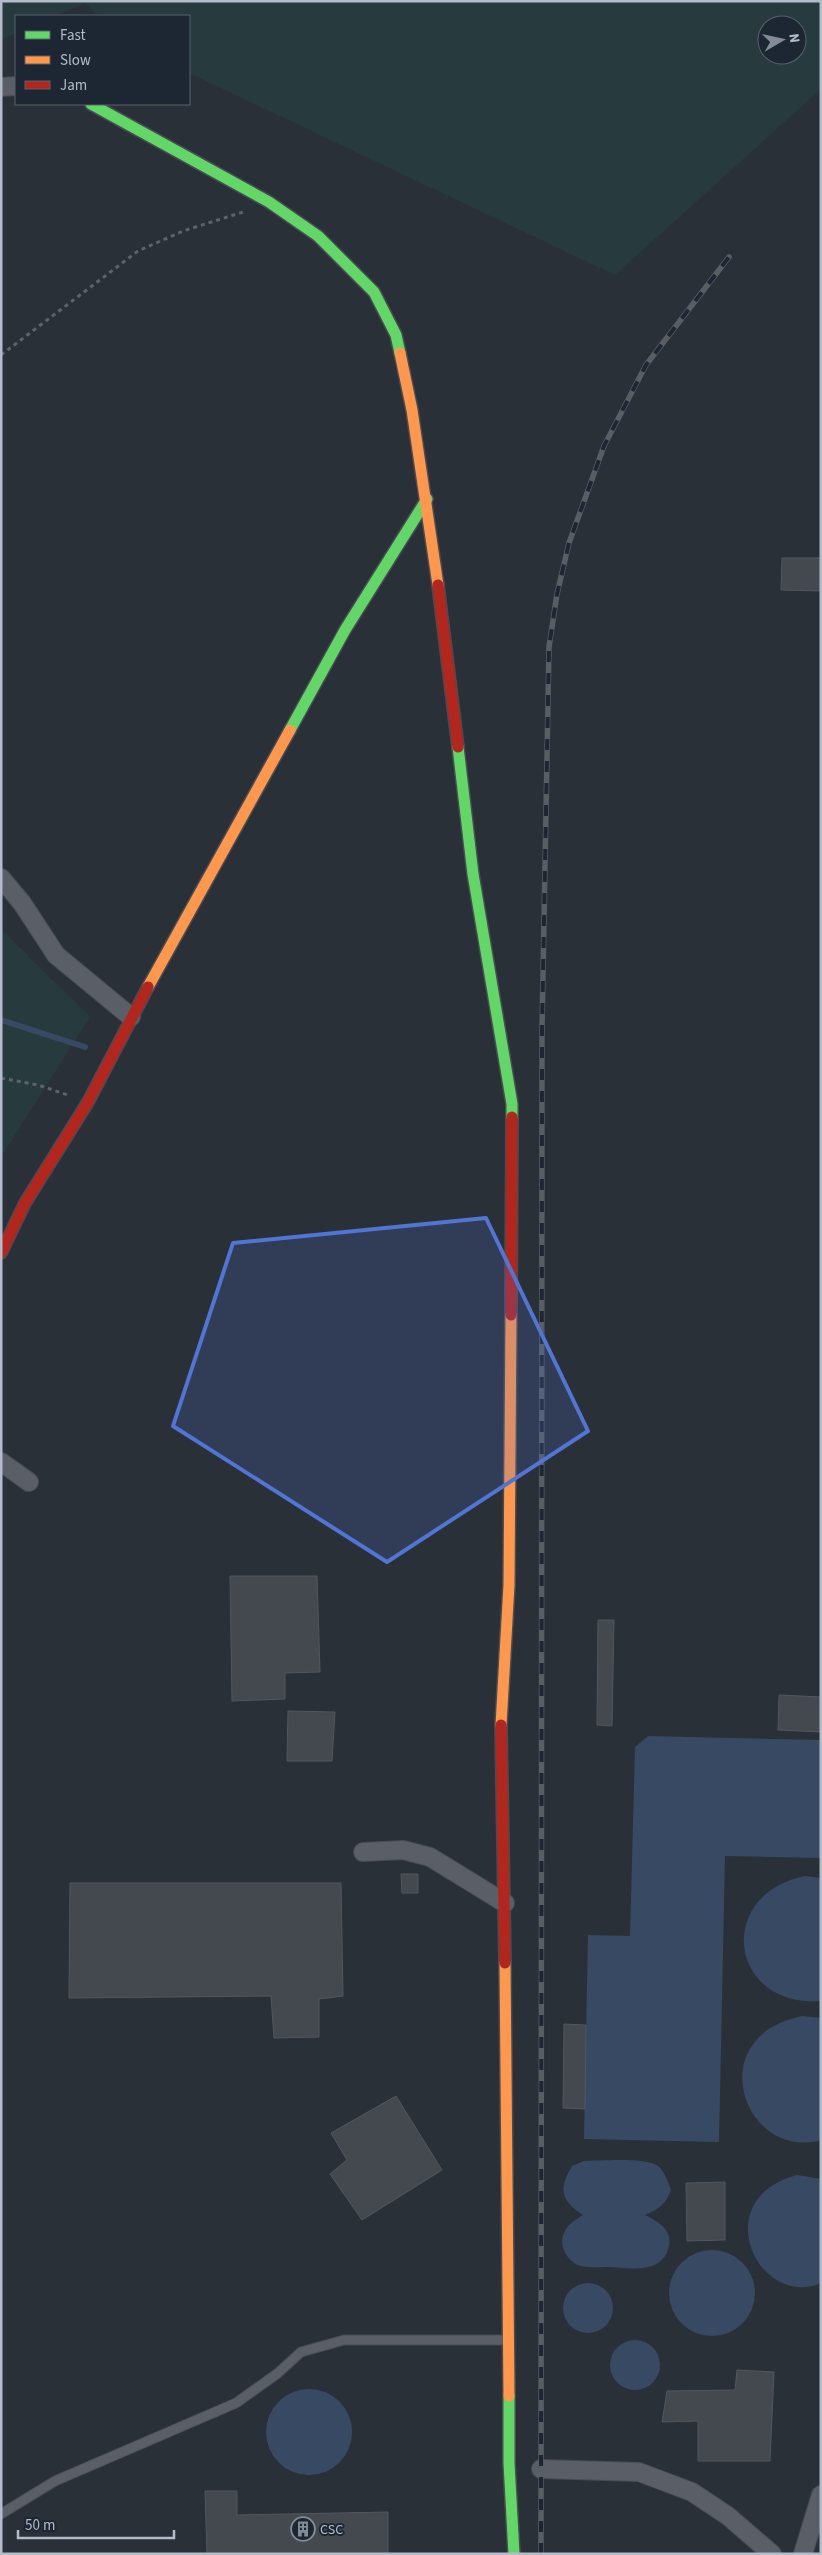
<svg xmlns="http://www.w3.org/2000/svg" width="822" height="2555" font-family="'Source Sans 3',sans-serif">
<style>
.green{fill:#273a3e;fill-rule:evenodd}
.water{fill:#384963}
.lines{fill:none;stroke-linecap:round;stroke-linejoin:round}
.stream{stroke:#384963;stroke-width:6}
.building{fill:#444950;stroke:#52575f}
.lane-casing{stroke:#484c53;stroke-width:11}
.street-casing{stroke:#484c53;stroke-width:20}
.fast-casing{stroke:#484c53;stroke-width:14}
.slow-casing{stroke:#484c53;stroke-width:14}
.jam-casing{stroke:#484c53;stroke-width:14}
.path{stroke:#5d636a;stroke-width:3;stroke-dasharray:4 4;stroke-linecap:butt}
.lane{stroke:#5a5e66;stroke-width:9}
.street{stroke:#5a5e66;stroke-width:18}
.fast{stroke:#63d668;stroke-width:11}
.slow{stroke:#ff974d;stroke-width:11}
.jam{stroke:#b3261e;stroke-width:11}
.rail-casing{stroke:#595d64;stroke-width:5.5}
.rail{stroke:#1d2633;stroke-width:4;stroke-dasharray:11;stroke-linecap:butt}
.marked{fill:#5274d3;fill-opacity:0.2;stroke:#5274d3;stroke-width:4;stroke-linejoin:round}
.labels{text-anchor:middle;stroke-width:4;stroke-linejoin:round;paint-order:stroke}
.poi-label{font-size:14px;fill:#b4bcc9;stroke:#1d2633;text-anchor:start}
</style>
<rect width="100%" height="100%" fill="#2a3038"/>
<!-- green -->
<path class="green" d="M1,1H821V89L615,275L189,73V16H99L85,3L55,16H16V33L1,40ZM767,25H797V55H767Z
M1,929L90,1017L1,1157Z"/>
<!-- water -->
<path class="water" d="M648,1736L821,1740V1858L725,1856L719,2142L584,2139L588,1935L630,1936L635,1747Z
M805,1876L821,1878V2001C730,2008 713,1895 805,1876Z
M802,2016L821,2018V2140C745,2162 699,2037 802,2016Z
M584,2161C600,2161 646,2157 658,2166C665,2172 668,2182 671,2190C666,2204 659,2209 645,2215C657,2221 672,2229 669,2245C664,2275 630,2268 608,2267C600,2267 589,2268 581,2266C568,2263 558,2246 564,2233C567,2224 576,2220 583,2215C561,2201 558,2189 572,2166Z
M797,2175L821,2179V2283C758,2310 706,2199 797,2175Z
M669 2293a43 43 0 1 1 86 0a43 43 0 1 1-86 0Z
M563 2308a25 25 0 1 1 50 0a25 25 0 1 1-50 0Z
M610 2365a25 25 0 1 1 50 0a25 25 0 1 1-50 0Z
M266 2432a43 43 0 1 1 86 0a43 43 0 1 1-86 0Z"/>
<g class="lines">
<!-- stream -->
<path class="stream" d="M1,1020L85,1047"/>
</g>
<!-- building -->
<path class="building" d="M782,558H821V591L781,590Z
M230,1576H317L320,1672L285,1673V1699L232,1701Z
M598,1620H614L612,1726L597,1725Z
M779,1695L821,1697V1732L778,1730Z
M288,1711L335,1712L332,1761H287Z
M401,1874H418V1893H402Z
M70,1883H341L343,1996L319,1999V2037L274,2038L271,1996L69,1998Z
M564,2024L586,2025L585,2109L563,2108Z
M396,2096L442,2170L362,2220L330,2174L347,2160L331,2133Z
M725,2182V2240L687,2241L686,2183Z
M737,2370L774,2372L770,2461H698V2421L662,2422L667,2391L735,2390Z
M205,2491H237V2515L388,2512V2554H207Z"/>
<g class="lines">
<!-- lane casing -->
<g class="lane-casing">
<path id="lane" d="M1,2514L55,2481L236,2403L278,2373L301,2352L344,2340H507"/>
</g>
<!-- street casing -->
<g class="street-casing">
<path id="street" d="M1,87L16,86
M1,878L22,903L56,955L131,1017
M1,1462L29,1482
M363,1852L403,1850L430,1857L505,1903
M541,2469L639,2472L692,2492L728,2516L772,2554
M803,2554L821,2495"/>
</g>
<!-- fast casing -->
<g class="fast-casing">
<path id="fast" d="M91,104L269,202L318,236L374,292L396,335L400,353
M290,730L345,630L427,499
M458,747L473,874L512,1104V1117
M509,2396V2463L514,2554"/>
</g>
<!-- slow casing -->
<g class="slow-casing">
<path id="slow" d="M400,353L412,410L438,585
M148,987L290,730
M501,1725L509,1585L511,1315
M505,1963L509,2396"/>
</g>
<!-- jam casing -->
<g class="jam-casing">
<path id="jam" d="M438,585L458,747
M1,1253L25,1203L88,1102L148,987
M511,1315L512,1117
M501,1725L505,1963"/>
</g>
<!-- path -->
<path class="path" d="M1,355L138,251L183,231L243,212
M1,1078L38,1085L68,1095"/>
<!-- lane -->
<use href="#lane" class="lane"/>
<!-- street -->
<use href="#street" class="street"/>
<!-- fast -->
<use href="#fast" class="fast"/>
<!-- slow -->
<use href="#slow" class="slow"/>
<!-- jam -->
<use href="#jam" class="jam"/>
<!-- rail casing -->
<g class="rail-casing">
<path id="rail" d="M541,2554L542,1030L549,647L557,594L569,543L604,446L646,365L729,257"/>
</g>
<!-- rail -->
<use href="#rail" class="rail"/>
</g>
<!-- marked area -->
<path class="marked" d="M486,1218L588,1431L387,1562L173,1426L233,1243Z"/>
<!-- icons -->
<defs>
<g id="building-ring" transform="scale(1.25)"><circle r="9.5" fill="#1d2633" stroke="#848b96" stroke-width="1.5"/><path d="M-4-6H4V6H1V3H-1V6H-4ZM-2.5-4.3h1.7v1.8h-1.7ZM.8-4.3h1.7v1.8H.8ZM-2.5-1h1.7V.8h-1.7ZM.8-1h1.7V.8H.8Z" fill="#848b96"/></g>
</defs>
<g fill-rule="evenodd">
<use href="#building-ring" x="303" y="2529"/>
</g>
<g class="labels">
<!-- poi labels -->
<g class="poi-label">
<text x="320" y="2534">CSC</text>
</g>
</g>
<!-- border -->
<rect width="822" height="2555" fill="none" stroke="#b4bcc9" stroke-width="5"/>
<!-- legend -->
<rect x="15" y="15" width="175" height="90" fill="#1d2633" stroke="#59626f"/>
<rect x="25" y="31" width="25" height="8" fill="#63d668" stroke="#59626f"/>
<text x="60" y="40" font-size="15" fill="#b4bcc9">Fast</text>
<rect x="25" y="56" width="25" height="8" fill="#ff974d" stroke="#59626f"/>
<text x="60" y="65" font-size="15" fill="#b4bcc9">Slow</text>
<rect x="25" y="81" width="25" height="8" fill="#b3261e" stroke="#59626f"/>
<text x="60" y="90" font-size="15" fill="#b4bcc9">Jam</text>
<!-- north arrow -->
<g transform="translate(782 40) rotate(81)"><circle r="24" fill="#1d2633" stroke="#59626f"/>
<path d="M0-4L9 19L0 12L-9 19Z" fill="#848b96"/>
<text y="-8" font-size="14" font-weight="bold" text-anchor="middle" fill="#b4bcc9">N</text>
</g>
<!-- scale -->
<path d="M18 2530v8h156v-8" fill="none" stroke="#b4bcc9" stroke-width="2.5"/>
<text x="25" y="2530" font-size="15" fill="#b4bcc9" stroke="#1d2633" stroke-width="4" paint-order="stroke">50 m</text>
</svg>
